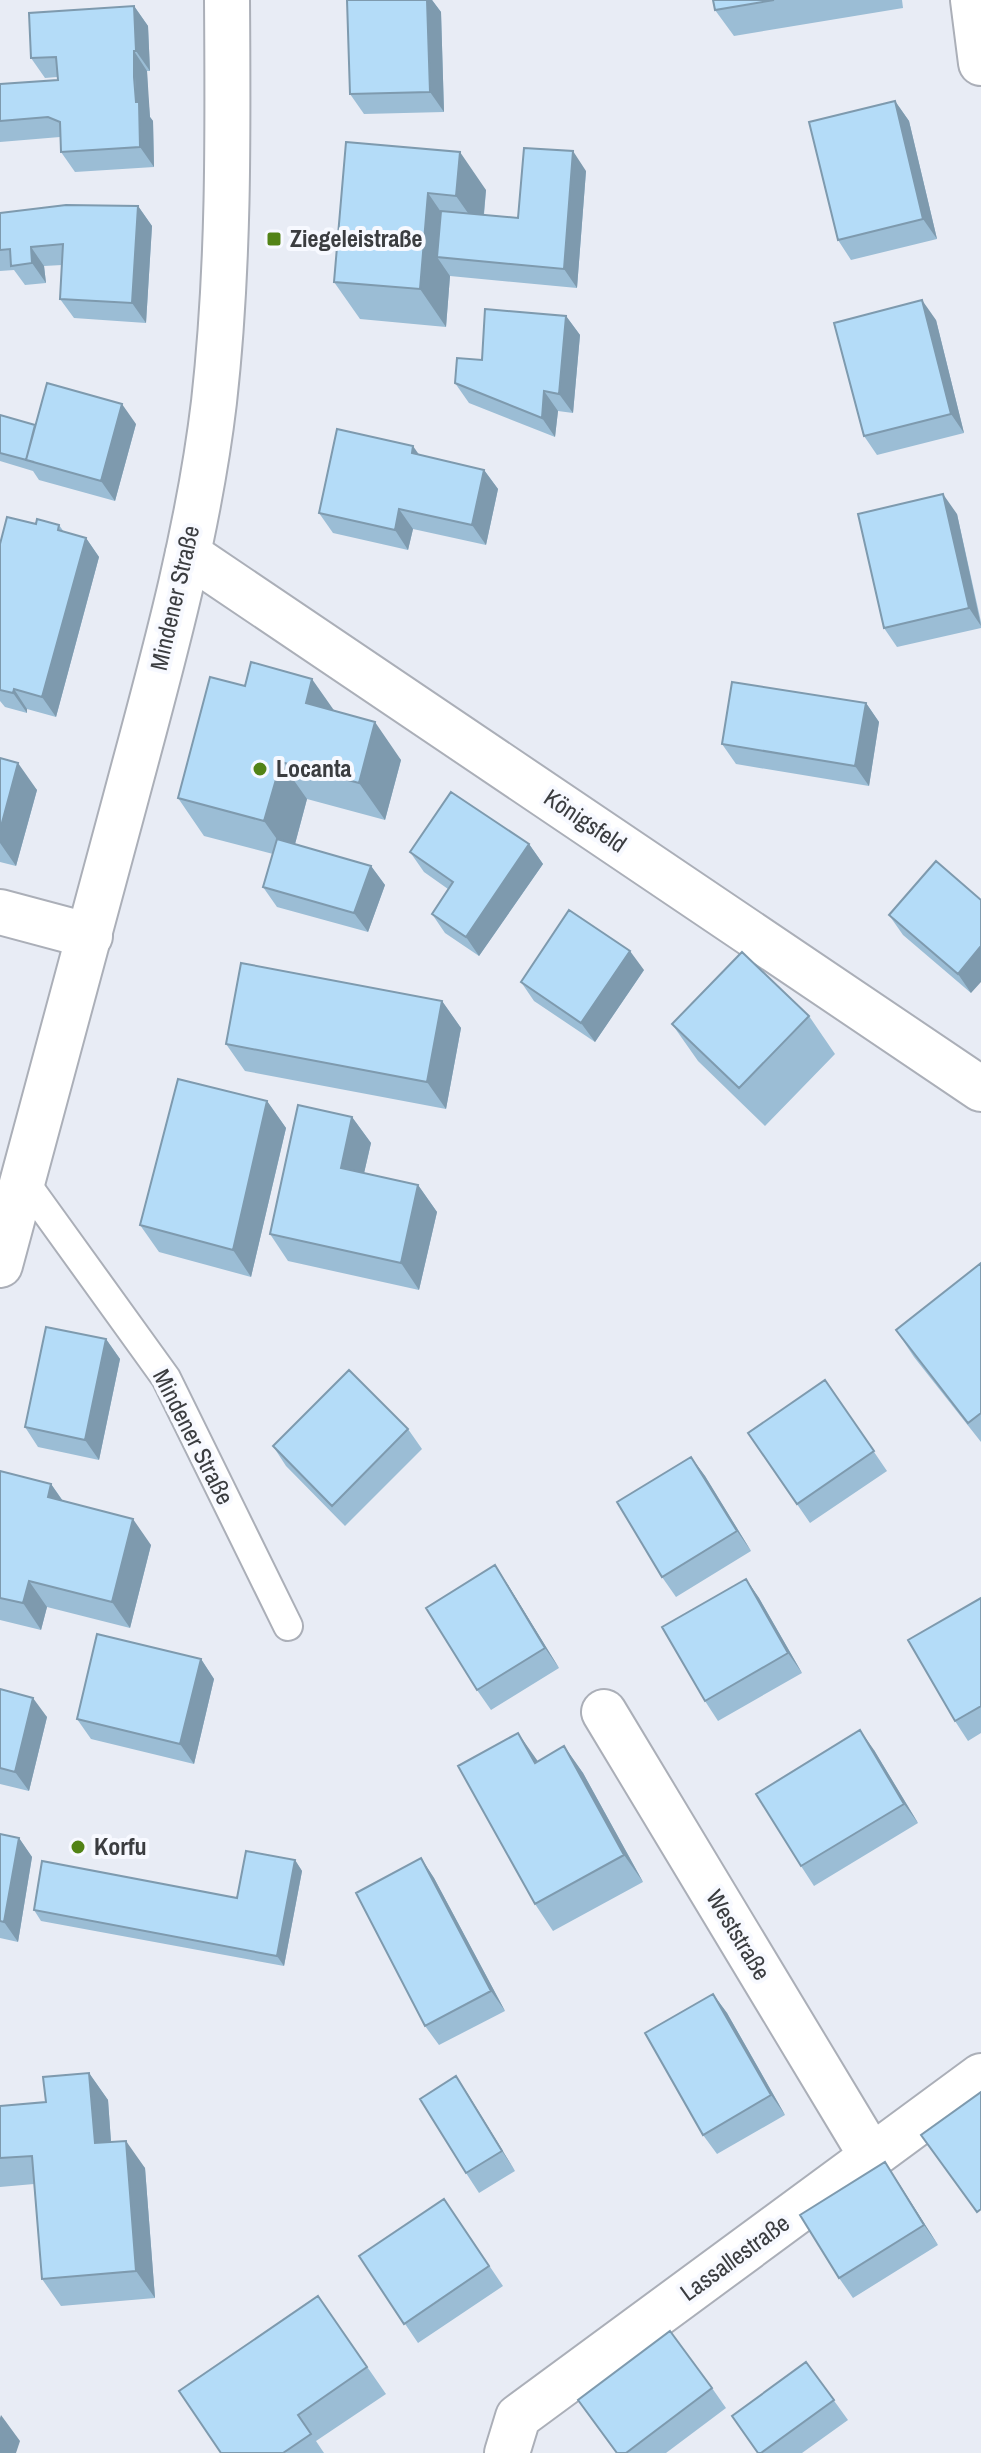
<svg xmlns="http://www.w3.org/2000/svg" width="981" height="2453" font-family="'Archivo Narrow',sans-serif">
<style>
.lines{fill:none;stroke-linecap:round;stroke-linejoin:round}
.lane-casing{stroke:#abafb8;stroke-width:32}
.street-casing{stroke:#abafb8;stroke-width:48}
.secondary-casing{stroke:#abafb8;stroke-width:48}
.lane{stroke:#fff;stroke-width:28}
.street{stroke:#fff;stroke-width:44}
.secondary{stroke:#fff;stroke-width:44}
.wall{fill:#9bbdd5}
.shaded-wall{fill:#7e9aae}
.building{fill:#b4dcf8;stroke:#7e9aae;stroke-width:2}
.poi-dot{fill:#528316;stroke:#f7f9ff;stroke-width:3}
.labels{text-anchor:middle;stroke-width:8;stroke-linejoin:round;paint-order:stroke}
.poi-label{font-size:24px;font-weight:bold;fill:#3b3d40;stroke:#f7f9ff;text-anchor:start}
.street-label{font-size:24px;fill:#3b3d40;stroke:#f7f9ff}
</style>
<rect width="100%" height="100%" fill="#e8ecf5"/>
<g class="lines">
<!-- lane casing -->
<g class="lane-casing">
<path id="lane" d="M24,1181L166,1378L288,1626"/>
</g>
<!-- street casing -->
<g class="street-casing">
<path id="street" d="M973,0L981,63
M188,554L981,1089
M0,912L90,936
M604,1712L872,2157
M507,2453L518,2417L981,2076"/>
</g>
<!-- secondary casing -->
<g class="secondary-casing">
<path id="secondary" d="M0,1265C43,1111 84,956 125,801C160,670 198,537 214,402C229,269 228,134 227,0"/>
</g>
<!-- lane -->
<use href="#lane" class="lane"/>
<!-- street -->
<use href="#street" class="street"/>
<!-- secondary -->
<use href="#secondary" class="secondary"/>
</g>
<!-- wall -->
<path class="wall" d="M347,0H432L441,12L444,112L364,114L350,94Z
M713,0H902L903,8L734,36L715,10Z
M134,6L148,26L150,71H147L148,96L150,117L153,121L154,167L75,172L61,152L60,137L0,142V84L58,80L57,77L45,78L31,58Z
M895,101L909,121L937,239L851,260L838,240Z
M346,142L486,190L484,215L518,218L586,171L577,288L450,276L446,327L360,319L334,282Z
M138,206L152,226L146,323L74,318L60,299L62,265L44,266L46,283L25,285L14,270L0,271V213Z
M566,316L580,335L573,413L558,411L555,437L469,403L455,383L482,360Z
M936,320L964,433L877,455L864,436Z
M0,415L35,425L136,424L115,501L39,480L33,471L0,461Z
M420,455L484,470L498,489L486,545L413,529L408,550L333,533L319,513Z
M957,514L981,622V628L897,647L884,628Z
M36,524L59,525L64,532L86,538L99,557L56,717L27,709V713L5,707L0,701V544Z
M866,703L879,722L869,786L736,764L722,744Z
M335,711L401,760L385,820L307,799L295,844L371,866L385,885L368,932L277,907L263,887L273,854L204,836L178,798Z
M0,758L37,790L16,866L0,862Z
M529,844L543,864L479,956L445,933L432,914L448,889L424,872L410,852Z
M981,900L971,993L903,935L889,915Z
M644,970L595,1042L534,1001L521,982Z
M442,1001L461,1028L446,1109L245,1071L226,1044Z
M809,1016L835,1054L765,1126L698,1061L672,1024Z
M267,1101L286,1128L251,1277L159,1252L140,1225Z
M352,1117L371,1143L364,1173L418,1185L437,1212L419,1290L288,1261L270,1234Z
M981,1263V1442L914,1357L896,1330Z
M106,1339L120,1359L99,1460L38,1447L25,1427Z
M825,1380L887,1471L810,1523L748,1433Z
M408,1429L422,1449L345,1526L286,1466L273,1446Z
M691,1457L705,1476L751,1551L676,1597L662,1577Z
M0,1471L51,1484L63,1501L151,1545L130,1628L47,1607L41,1630L0,1620Z
M746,1579L759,1598L802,1673L718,1721L705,1701Z
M508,1585L559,1668L491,1710L477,1690Z
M981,1598V1733L968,1741L955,1721Z
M201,1659L214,1679L194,1764L91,1739L77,1719Z
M0,1689L47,1717L29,1791L0,1784Z
M564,1746L583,1773L643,1882L553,1931L535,1904Z
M874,1750L918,1823L814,1886L801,1866Z
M0,1834L19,1838L32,1857L18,1942L0,1938Z
M421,1858L434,1878L505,2011L439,2045L425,2026Z
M295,1860L302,1871L284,1966L41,1921L34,1910L237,1898Z
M713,1994L727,2013L785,2115L717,2154L703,2135Z
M89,2073L108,2100L111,2142L145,2168L155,2298L61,2306L42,2279L34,2184L0,2187V2106L46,2102Z
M456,2076L469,2096L515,2171L479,2193L466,2173Z
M898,2182L938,2245L853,2298L839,2278Z
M444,2199L503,2286L418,2343L359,2256Z
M318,2296L386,2394L316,2441L324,2453H221Z
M806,2362L848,2420L802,2453H758Z
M712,2388L726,2408L666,2453H616L578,2400Z"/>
<!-- shaded-wall -->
<path class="shaded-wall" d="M427,0H432L441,12L444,112L430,92Z
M134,6L148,26L150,71L136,51Z
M134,51L147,71L150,117L153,121L154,167L140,147L136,102Z
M895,101L909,121L937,239L923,219Z
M573,151L586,171L577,288L564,269Z
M460,152L486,190L482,233L456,196Z
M428,193L454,231L437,257L450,276L446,327L420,289Z
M138,206L152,226L146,323L132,303Z
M31,247L44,266L46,283L32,263Z
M922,300L936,320L964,433L951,414Z
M566,316L580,335L573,413L559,394Z
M544,391L558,411L555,437L542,418Z
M122,404L136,424L115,501L101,481Z
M413,446L427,466L412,453Z
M484,470L498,489L486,545L472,525Z
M943,494L957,514L981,626L969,608Z
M399,509L413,529L408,550L395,530Z
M86,538L99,557L56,717L42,697Z
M312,679L338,716L306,703Z
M14,689L27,709V713L13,693Z
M866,703L879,722L869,786L855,766Z
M375,722L401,760L385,820L359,783Z
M281,762L307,799L291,859L264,821Z
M18,763L37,790L16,866L0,843V830Z
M529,844L543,864L479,956L466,937Z
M371,866L385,885L368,932L354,913Z
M981,946V982L971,993L958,974Z
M630,951L644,970L595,1042L581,1023Z
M442,1001L461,1028L446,1109L427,1082Z
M267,1101L286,1128L251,1277L233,1250Z
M352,1117L371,1143L359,1195L341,1168Z
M418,1185L437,1212L419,1290L401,1263Z
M106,1339L120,1359L99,1460L85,1440Z
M691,1457L705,1476L751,1551L737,1531Z
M51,1484L69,1510L48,1497Z
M133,1519L151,1545L130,1628L112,1602Z
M495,1565L508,1585L559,1668L545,1648Z
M746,1579L759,1598L802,1673L788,1653Z
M29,1581L47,1607L41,1630L23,1603Z
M201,1659L214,1679L194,1764L180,1744Z
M33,1698L47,1717L29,1791L15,1772Z
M860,1730L874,1750L918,1823L904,1804Z
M518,1733L537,1760L553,1789L535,1763Z
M564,1746L583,1773L643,1882L624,1855Z
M19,1838L32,1857L18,1942L4,1922Z
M421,1858L434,1878L505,2011L491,1991Z
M295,1860L302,1871L284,1966L277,1956Z
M713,1994L727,2013L785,2115L771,2095Z
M89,2073L108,2100L113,2170L95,2143Z
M456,2076L469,2096L515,2171L502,2151Z
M126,2141L145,2168L155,2298L136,2271Z
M885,2162L898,2182L938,2245L924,2225Z
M1,2415L20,2441L16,2453H0V2418Z"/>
<!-- building -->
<path class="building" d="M347,0H427L430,92L350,94Z
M713,0H774L715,10Z
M134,6L136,51H134V77L136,102H139L140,147L61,152L60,122L48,117L0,121V84L58,80L56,57L31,58L29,13Z
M895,101L923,219L838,240L809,122Z
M346,142L460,152L456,196L428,193L420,289L334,282Z
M524,148L573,151L564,269L437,257L441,211L518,218Z
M66,205L138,206L132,303L60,299L63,244L31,247L32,263L11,266L10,249L0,250V213Z
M922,300L951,414L864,436L834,323Z
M485,309L566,316L559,394L544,391L542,418L455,383L457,358L482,360Z
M47,383L122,404L101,481L26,460Z
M0,415L35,425L26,460L34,462L0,453Z
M337,429L413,446L412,453L484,470L472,525L399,509L395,530L319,513Z
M943,494L969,608L884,628L858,514Z
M7,517L36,524L37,519L59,525L58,530L86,538L42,697L14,689L13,693L0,690V544Z
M251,662L312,679L306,703L375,722L359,783L281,762L264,821L178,798L210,677L245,686Z
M732,682L866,703L855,766L722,744Z
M0,758L18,763L0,830Z
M451,792L529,844L466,937L432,914L453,882L410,852Z
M277,839L371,866L354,913L263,887Z
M936,861L981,900V946L958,974L889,915Z
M569,910L630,951L581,1023L521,982Z
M742,952L809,1016L739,1088L672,1024Z
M241,963L442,1001L427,1082L226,1044Z
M178,1079L267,1101L233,1250L140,1225Z
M298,1105L352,1117L341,1168L418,1185L401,1263L270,1234Z
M981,1263V1413L968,1423L896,1330Z
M46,1327L106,1339L85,1440L25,1427Z
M349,1370L408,1429L332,1506L273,1446Z
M825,1380L874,1451L797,1504L748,1433Z
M691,1457L737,1531L662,1577L617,1502Z
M0,1471L51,1484L48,1497L133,1519L112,1602L29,1581L23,1603L0,1598Z
M495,1565L545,1648L477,1690L426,1608Z
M746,1579L788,1653L705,1701L662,1627Z
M981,1598V1706L955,1721L908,1640Z
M97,1634L201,1659L180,1744L77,1719Z
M0,1689L33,1698L15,1772L0,1768Z
M860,1730L904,1804L801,1866L756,1794Z
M518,1733L535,1763L564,1746L624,1855L535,1904L458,1766Z
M0,1834L19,1838L4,1922L0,1921Z
M246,1851L295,1860L277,1956L34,1910L42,1861L237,1898Z
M421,1858L491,1991L425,2026L356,1893Z
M713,1994L771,2095L703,2135L645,2033Z
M89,2073L95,2143L126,2141L136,2271L42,2279L32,2156L0,2158V2106L46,2102L43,2077Z
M456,2076L502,2151L466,2173L420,2099Z
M981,2092V2209L977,2212L921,2135Z
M885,2162L924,2225L839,2278L800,2215Z
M444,2199L489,2266L404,2324L359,2256Z
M318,2296L367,2367L298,2415L311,2434L283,2453H221L179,2391Z
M670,2331L712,2388L626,2453H617L578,2400Z
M806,2362L834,2400L761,2453H758L732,2416Z"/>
<!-- markers -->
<g class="poi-dot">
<rect x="266" y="231" width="16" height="16" rx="4"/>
<circle cx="260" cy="769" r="8"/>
<circle cx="78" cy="1847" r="8"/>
</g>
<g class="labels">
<!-- poi labels -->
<g class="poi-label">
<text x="290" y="247">Ziegeleistraße</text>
<text x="276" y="777">Locanta</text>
<text x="94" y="1855">Korfu</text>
</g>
<!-- street labels -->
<g class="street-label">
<text transform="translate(175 598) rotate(-77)" y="8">Mindener Straße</text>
<text transform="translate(585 821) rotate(34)" y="8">Königsfeld</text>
<text transform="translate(193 1437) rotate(63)" y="8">Mindener Straße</text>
<text transform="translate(738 1935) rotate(59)" y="8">Weststraße</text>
<text transform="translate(735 2258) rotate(-36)" y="8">Lassallestraße</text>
</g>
</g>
</svg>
